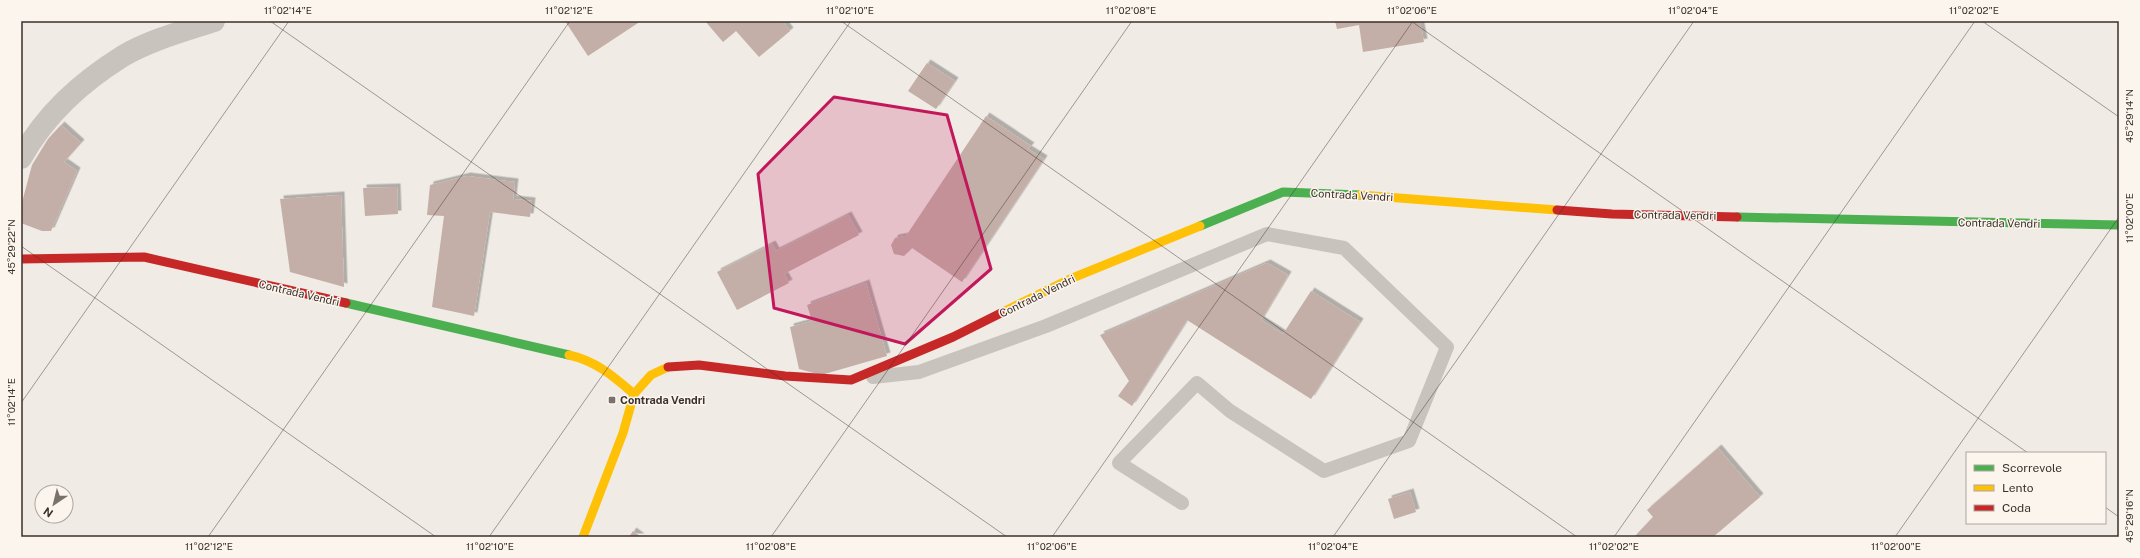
<svg xmlns="http://www.w3.org/2000/svg" width="2140" height="558" font-family="'Public Sans',sans-serif">
<style>
.building{fill:#c3afa7;filter:url(#shadow)}
.lines{fill:none;stroke-linecap:round;stroke-linejoin:round}
.lane{stroke:#c9c3be;stroke-width:14}
.street{stroke:#c9c3be;stroke-width:22}
.fast{stroke:#4caf50;stroke-width:9}
.slow{stroke:#ffc107;stroke-width:9}
.jam{stroke:#c62828;stroke-width:9}
.marked{fill:#c2185b;fill-opacity:0.2;stroke:#c2185b;stroke-width:3;stroke-linejoin:round}
.ticks{fill:none;stroke:#3b302b;stroke-width:1;stroke-opacity:0.45}
.poi-dot{fill:#7a716c;stroke:#fbf5ee;stroke-width:1.5}
.labels{text-anchor:middle;stroke-width:3;stroke-linejoin:round;paint-order:stroke}
.street-label{font-size:11px;fill:#3b302b;stroke:#fbf5ee}
.poi-label{font-size:11px;font-weight:bold;fill:#3b302b;stroke:#fbf5ee;text-anchor:start}
.neatline{fill:none;stroke:#3b302b;stroke-width:1.5}
.ticks-label{font-size:10px;text-anchor:middle;fill:#3b302b}
</style>
<defs>
<filter id="shadow"><feDropShadow dx="3.5" dy="-3.5" stdDeviation="0" flood-color="#0004"/></filter>
</defs>
<rect width="100%" height="100%" fill="#f0ebe5"/>
<!-- building -->
<path class="building" d="M565,21H641L588,56Z
M705,21H782L790,31L759,57L736,31L723,42Z
M1335,21H1420L1424,42L1363,52L1359,25L1337,29Z
M927,63L955,81L936,109L908,91Z
M986,116L1031,146L1028,149L1044,159L962,282L912,248L904,256L894,254L891,245L895,238L906,236Z
M61,125L81,143L64,162L77,171L51,231H42L21,223V206L32,165L48,139Z
M467,176L515,182L513,199L532,201L530,217L490,212L474,316L432,307L444,216L427,215L430,185Z
M397,187L398,214L365,216L363,188Z
M341,195L344,287L290,272L280,199Z
M848,215L859,235L784,274L789,283L737,310L717,272L772,244L776,251Z
M1267,263L1288,275L1261,320L1283,334L1311,291L1360,322L1311,399L1187,320L1132,406L1118,396L1129,381L1100,335Z
M866,283L887,356L821,375L799,369L790,327L812,321L807,305Z
M1718,448L1760,497L1713,537H1637L1635,536L1653,517L1647,510Z
M1410,492L1416,512L1394,519L1388,499Z
M633,531L641,537H629Z"/>
<g class="lines">
<!-- lane -->
<path class="lane" d="M873,377L919,372L1046,326L1267,234L1344,248L1447,347L1409,441L1324,471L1230,411L1197,383L1119,463L1182,503"/>
<!-- street -->
<path class="street" d="M21,158C46,114 80,83 123,56C150,40 184,31 214,21"/>
<!-- fast -->
<path class="fast" d="M1737,217L2119,225
M1200,226L1283,192L1360,195
M346,303L569,355"/>
<!-- slow -->
<path class="slow" d="M1360,195L1557,210
M1001,313L1070,279L1200,226
M569,355C596,361 613,376 634,394
M583,537L623,433L634,394L651,375L668,367"/>
<!-- jam -->
<path class="jam" d="M1557,210L1612,214L1737,217
M21,259L144,257L346,303
M668,367L699,365L785,376L851,380L953,337L1001,313"/>
</g>
<!-- marked area -->
<path class="marked" d="M834,97L947,115L991,269L905,344L774,308L758,174Z"/>
<!-- ticks -->
<path class="ticks" d="M270,21L1007,537M841,21L1577,537M1411,21L2028,453M1982,21L2119,117M21,246L436,537M21,403L289,21M2105,507L2119,517M208,537L570,21M489,537L851,21M771,537L1132,21M1052,537L1413,21M1333,537L1694,21M1614,537L1975,21M1895,537L2119,217"/>
<!-- markers -->
<rect class="poi-dot" x="608" y="396" width="8" height="8" rx="2"/>
<g class="labels">
<!-- street labels -->
<g class="street-label">
<text transform="translate(1352 195) rotate(3)" y="4">Contrada Vendri</text>
<text transform="translate(1675 215) rotate(1)" y="4">Contrada Vendri</text>
<text transform="translate(1999 223) rotate(1)" y="4">Contrada Vendri</text>
<text transform="translate(299 293) rotate(13)" y="4">Contrada Vendri</text>
<text transform="translate(1037 296) rotate(-26)" y="4">Contrada Vendri</text>
</g>
<!-- poi labels -->
<g class="poi-label">
<text x="620" y="404">Contrada Vendri</text>
</g>
</g>
<!-- border -->
<rect width="2140" height="558" fill="none" stroke="#fbf5ee" stroke-width="44"/>
<!-- legend -->
<rect x="1966" y="452" width="140" height="72" fill="#fbf5ee" stroke="#aea6a0"/>
<rect x="1974" y="465" width="20" height="6" fill="#4caf50" stroke="#aea6a0"/>
<text x="2002" y="472" font-size="12" fill="#3b302b">Scorrevole</text>
<rect x="1974" y="485" width="20" height="6" fill="#ffc107" stroke="#aea6a0"/>
<text x="2002" y="492" font-size="12" fill="#3b302b">Lento</text>
<rect x="1974" y="505" width="20" height="6" fill="#c62828" stroke="#aea6a0"/>
<text x="2002" y="512" font-size="12" fill="#3b302b">Coda</text>
<!-- north arrow -->
<g transform="translate(54 504) rotate(215)"><circle r="19" fill="#fbf5ee" stroke="#aea6a0"/>
<path d="M0-3L7 15L0 10L-7 15Z" fill="#7a716c"/>
<text y="-6" font-size="11" font-weight="bold" text-anchor="middle" fill="#3b302b">N</text>
</g>
<rect x="22" y="22" width="2096" height="514" class="neatline"/>
<g class="ticks-label">
<text x="288" y="14">11°02'14"E</text>
<text x="569" y="14">11°02'12"E</text>
<text x="850" y="14">11°02'10"E</text>
<text x="1131" y="14">11°02'08"E</text>
<text x="1412" y="14">11°02'06"E</text>
<text x="1693" y="14">11°02'04"E</text>
<text x="1974" y="14">11°02'02"E</text>
<text transform="translate(2129 116) rotate(-90)" y="4">45°29'14"N</text>
<text transform="translate(2129 218) rotate(-90)" y="4">11°02'00"E</text>
<text transform="translate(11 247) rotate(-90)" y="4">45°29'22"N</text>
<text transform="translate(11 402) rotate(-90)" y="4">11°02'14"E</text>
<text transform="translate(2129 516) rotate(-90)" y="4">45°29'16"N</text>
<text x="209" y="550">11°02'12"E</text>
<text x="490" y="550">11°02'10"E</text>
<text x="771" y="550">11°02'08"E</text>
<text x="1052" y="550">11°02'06"E</text>
<text x="1333" y="550">11°02'04"E</text>
<text x="1614" y="550">11°02'02"E</text>
<text x="1896" y="550">11°02'00"E</text>
</g>
</svg>
